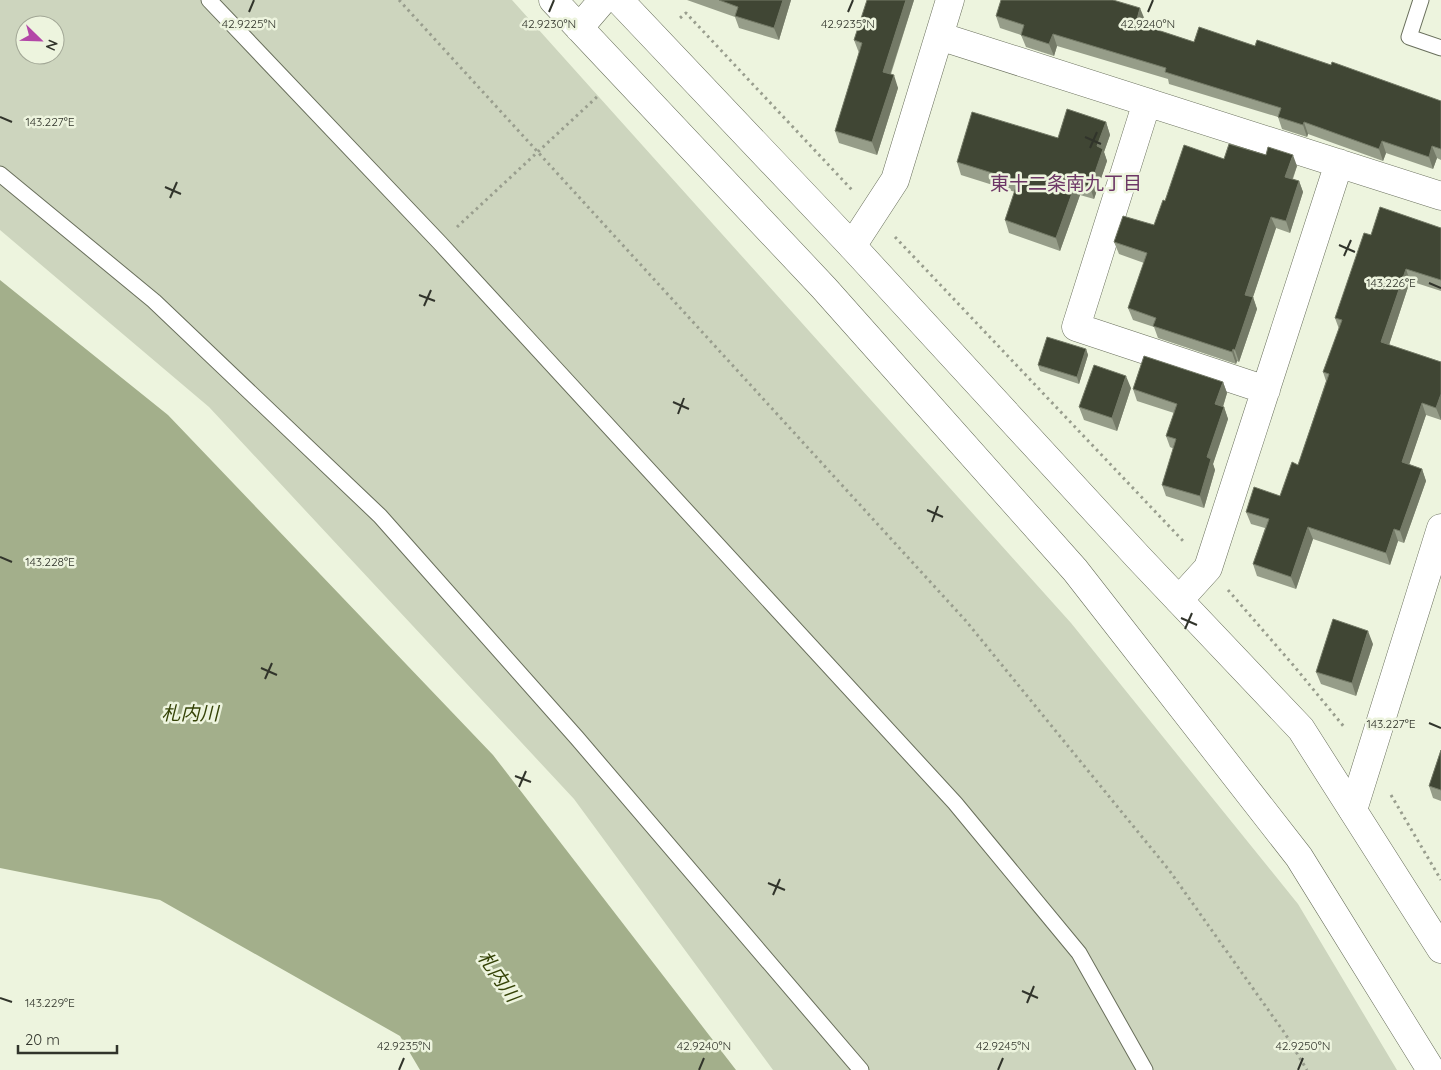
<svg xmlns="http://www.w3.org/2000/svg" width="1441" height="1070" font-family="Quicksand,'Noto Sans JP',sans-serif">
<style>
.green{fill:#cdd5be;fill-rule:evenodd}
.water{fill:#a3af8b}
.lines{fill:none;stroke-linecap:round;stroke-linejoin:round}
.service-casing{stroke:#696f5c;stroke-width:17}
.minor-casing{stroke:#696f5c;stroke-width:29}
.tertiary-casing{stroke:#696f5c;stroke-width:29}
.path{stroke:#999e8e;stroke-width:3;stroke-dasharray:2.5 4;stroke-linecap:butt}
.service{stroke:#fff;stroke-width:15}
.minor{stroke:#fff;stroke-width:28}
.tertiary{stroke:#fff;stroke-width:28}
.wall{fill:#969d89}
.shaded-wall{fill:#747a67}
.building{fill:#404634;stroke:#747a67}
.ticks{fill:none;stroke:#31342b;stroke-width:2}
.labels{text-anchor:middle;stroke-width:5;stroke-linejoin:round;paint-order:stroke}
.neighbourhood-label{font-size:19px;fill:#6d3766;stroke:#edf4de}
.water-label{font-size:19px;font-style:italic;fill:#354307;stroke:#edf4de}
.ticks-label{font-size:12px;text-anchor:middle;fill:#31342b;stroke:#edf4de;stroke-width:5;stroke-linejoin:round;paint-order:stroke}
</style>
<rect width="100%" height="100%" fill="#edf4de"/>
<!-- green -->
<path class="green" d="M0,0H512L1071,623L1298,904L1397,1070H773L574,799L209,407L0,230ZM25,25H55V55H25Z"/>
<!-- water -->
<path class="water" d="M0,280L168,415L493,755L736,1070H420L400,1036L160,900L0,868Z"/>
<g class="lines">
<!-- service casing -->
<g class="service-casing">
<path id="service" d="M209,0L440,243L955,803L1079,953L1145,1070
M1421,0L1409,37L1441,48
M0,174L154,301L380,516L577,738L861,1070"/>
</g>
<!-- minor casing -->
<g class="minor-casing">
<path id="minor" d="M939,36L1441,196
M1147,102L1076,327L1266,390
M852,246L895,180L950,0
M1179,600L1208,568L1339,163
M1353,810L1441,528"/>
</g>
<!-- tertiary casing -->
<g class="tertiary-casing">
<path id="tertiary" d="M553,0L824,288L1075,570L1299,857L1431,1070
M619,0L852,246L1138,557L1301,729L1441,949
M579,28L603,0"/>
</g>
<!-- path -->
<path class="path" d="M399,0L966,621L1169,870L1286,1035L1307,1070
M680,18L686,13L852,190
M457,227L599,95
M895,237L1185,543
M1228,590L1294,666L1345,728
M1391,795L1441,880"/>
<!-- service -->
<use href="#service" class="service"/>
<!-- minor -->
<use href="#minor" class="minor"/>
<!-- tertiary -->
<use href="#tertiary" class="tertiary"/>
</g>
<!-- wall -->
<path class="wall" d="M687,0H791L779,40L739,28L735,17Z
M914,0L891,74L898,88L877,155L839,143L835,131L859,53L854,40Z
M996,16L1145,20L1143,25L1194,42L1255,46L1441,101V160L1437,158L1433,169L1386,153L1383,161L1308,134L1307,137L1282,129L1278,117L1169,84L1168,79L1057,46L1054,56L1026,47L1021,35L1000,28Z
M1106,122L1110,135L1104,152L1107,161L1094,199L1080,195L1060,251L1009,233L1005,220L1015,192L961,175L957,162L1058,138Z
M1224,159L1297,166L1293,179L1299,181L1303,192L1290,233L1276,228L1253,297L1257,309L1239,362L1237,361L1236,364L1158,338L1154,327L1133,320L1128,308L1144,263L1119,254L1114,242L1154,225L1165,201Z
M1441,228V291L1410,281L1389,345L1441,362V420L1426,415L1409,464L1422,469L1426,481L1404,543L1398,541L1390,565L1313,539L1296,589L1257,576L1253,564L1265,528L1251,524L1246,512L1280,496L1298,465L1326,381L1323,372L1339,329L1335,318L1371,235Z
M1086,349L1088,355L1079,384L1040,371L1038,365Z
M1223,382L1227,393L1223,407H1224L1228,419L1213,464L1215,470L1204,508L1166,496L1162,485L1174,449L1170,447L1166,436L1174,413L1137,401L1133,389Z
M1131,388L1117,431L1084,420L1079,407Z
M1373,644L1356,696L1321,684L1316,672Z
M1441,750V801L1433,798L1429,786Z"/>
<!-- shaded-wall -->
<path class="shaded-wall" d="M783,0H791L779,40L774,28Z
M906,0H914L887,84L883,72Z
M1140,8L1145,20L1140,35L1136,23Z
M1053,34L1057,46L1054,56L1049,44Z
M894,75L898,88L877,155L872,142Z
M1106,122L1110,135L1104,152L1107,161L1094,199L1090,187L1097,146Z
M1304,122L1308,134L1307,137L1303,125Z
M1382,141L1386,153L1383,161L1379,149Z
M1432,146L1437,158L1433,169L1429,157Z
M1293,155L1297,166L1289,188L1285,177Z
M1299,181L1303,192L1290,233L1286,221Z
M1076,182L1080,195L1060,251L1056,238Z
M1271,217L1276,228L1250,306L1245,295Z
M1406,269L1410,281L1386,354L1381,342Z
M1253,297L1257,309L1239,362L1235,350Z
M1086,349L1088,355L1079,384L1077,377Z
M1233,349L1237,361L1236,364L1232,352Z
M1126,376L1131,388L1117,431L1112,418Z
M1223,382L1227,393L1220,416L1215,404Z
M1441,394V420L1436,408Z
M1422,403L1426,415L1406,474L1402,462Z
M1224,407L1228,419L1213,464L1215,470L1204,508L1200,496L1207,457Z
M1422,469L1426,481L1404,543L1400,531Z
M1308,527L1313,539L1296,589L1291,577Z
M1394,529L1398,541L1390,565L1386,553Z
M1368,631L1373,644L1356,696L1352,683Z"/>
<!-- building -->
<path class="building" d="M719,0H783L774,28L735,16L738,7Z
M867,0H906L883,72L894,75L872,142L835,131L862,43L854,40Z
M1001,0H1113L1140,8L1136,23L1194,42L1199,27L1255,46L1257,40L1331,65L1332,62L1441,101V149L1432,146L1429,157L1382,141L1379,149L1304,122L1303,125L1278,117L1281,108L1165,72L1166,68L1053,34L1049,44L1021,35L1024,25L996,16Z
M1067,109L1106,122L1097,146L1103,149L1090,187L1076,182L1056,238L1005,220L1018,181L957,162L972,112L1058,138Z
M1229,144L1266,155L1268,147L1293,155L1285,177L1299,181L1286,221L1271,217L1245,295L1253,297L1235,350L1233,349L1232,352L1153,326L1156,318L1128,308L1147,253L1114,242L1123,216L1154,225L1163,200L1165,201L1184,145L1224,159Z
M1380,207L1441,228V280L1406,269L1381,342L1441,362V394L1436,408L1422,403L1402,462L1422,469L1400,531L1394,529L1386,553L1308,527L1291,577L1253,564L1269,519L1246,512L1254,487L1280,496L1292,462L1298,465L1329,374L1323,372L1342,320L1335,318L1364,233L1371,235Z
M1047,337L1086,349L1077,377L1038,365Z
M1144,356L1223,382L1215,404L1224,407L1207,457L1211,459L1200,496L1162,485L1176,439L1166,436L1177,404L1133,389Z
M1094,365L1126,376L1112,418L1079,407Z
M1333,619L1368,631L1352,683L1316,672Z
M1441,750V790L1429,786Z"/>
<!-- ticks -->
<path class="ticks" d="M249,12L254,0M549,12L554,0M848,12L853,0M1148,12L1153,0M0,117L12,122M1085,137L1101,144M1090,148L1097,132M165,187L181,194M170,198L177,182M1339,245L1355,252M1344,256L1351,240M1429,283L1441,288M419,295L435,301M424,306L431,290M673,402L689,409M678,414L684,398M927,510L943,517M932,522L938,506M0,557L12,562M1181,618L1197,625M1185,629L1192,613M261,668L277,675M265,679L272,663M1429,723L1441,728M515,776L531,782M519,787L526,771M768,883L785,890M773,895L780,879M1022,991L1038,998M0,998L12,1002M1027,1003L1034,986M399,1070L404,1058M699,1070L704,1058M998,1070L1003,1058M1298,1070L1303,1058"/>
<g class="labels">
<!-- neighbourhood labels -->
<g class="neighbourhood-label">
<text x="1066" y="190">東十二条南九丁目</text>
</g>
<!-- water labels -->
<g class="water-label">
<text x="190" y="720">札内川</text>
<text transform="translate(499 976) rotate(55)" y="7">札内川</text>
</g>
</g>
<g class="ticks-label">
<text x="249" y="28">42.9225°N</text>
<text x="549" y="28">42.9230°N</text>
<text x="848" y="28">42.9235°N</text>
<text x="1148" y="28">42.9240°N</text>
<text x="50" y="126">143.227°E</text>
<text x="1391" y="287">143.226°E</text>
<text x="50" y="566">143.228°E</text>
<text x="1391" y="728">143.227°E</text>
<text x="50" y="1007">143.229°E</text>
<text x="404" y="1050">42.9235°N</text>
<text x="704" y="1050">42.9240°N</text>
<text x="1003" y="1050">42.9245°N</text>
<text x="1303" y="1050">42.9250°N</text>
</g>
<!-- north arrow -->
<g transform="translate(40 40) rotate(113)"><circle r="24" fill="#edf4de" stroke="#a2a796"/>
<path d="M0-4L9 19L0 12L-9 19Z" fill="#b347a7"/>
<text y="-8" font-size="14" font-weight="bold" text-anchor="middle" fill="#31342b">N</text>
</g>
<!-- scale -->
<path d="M18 1045v8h99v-8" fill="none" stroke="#31342b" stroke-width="2.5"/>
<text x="25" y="1045" font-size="15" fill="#31342b" stroke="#edf4de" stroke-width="4" paint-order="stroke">20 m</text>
</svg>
